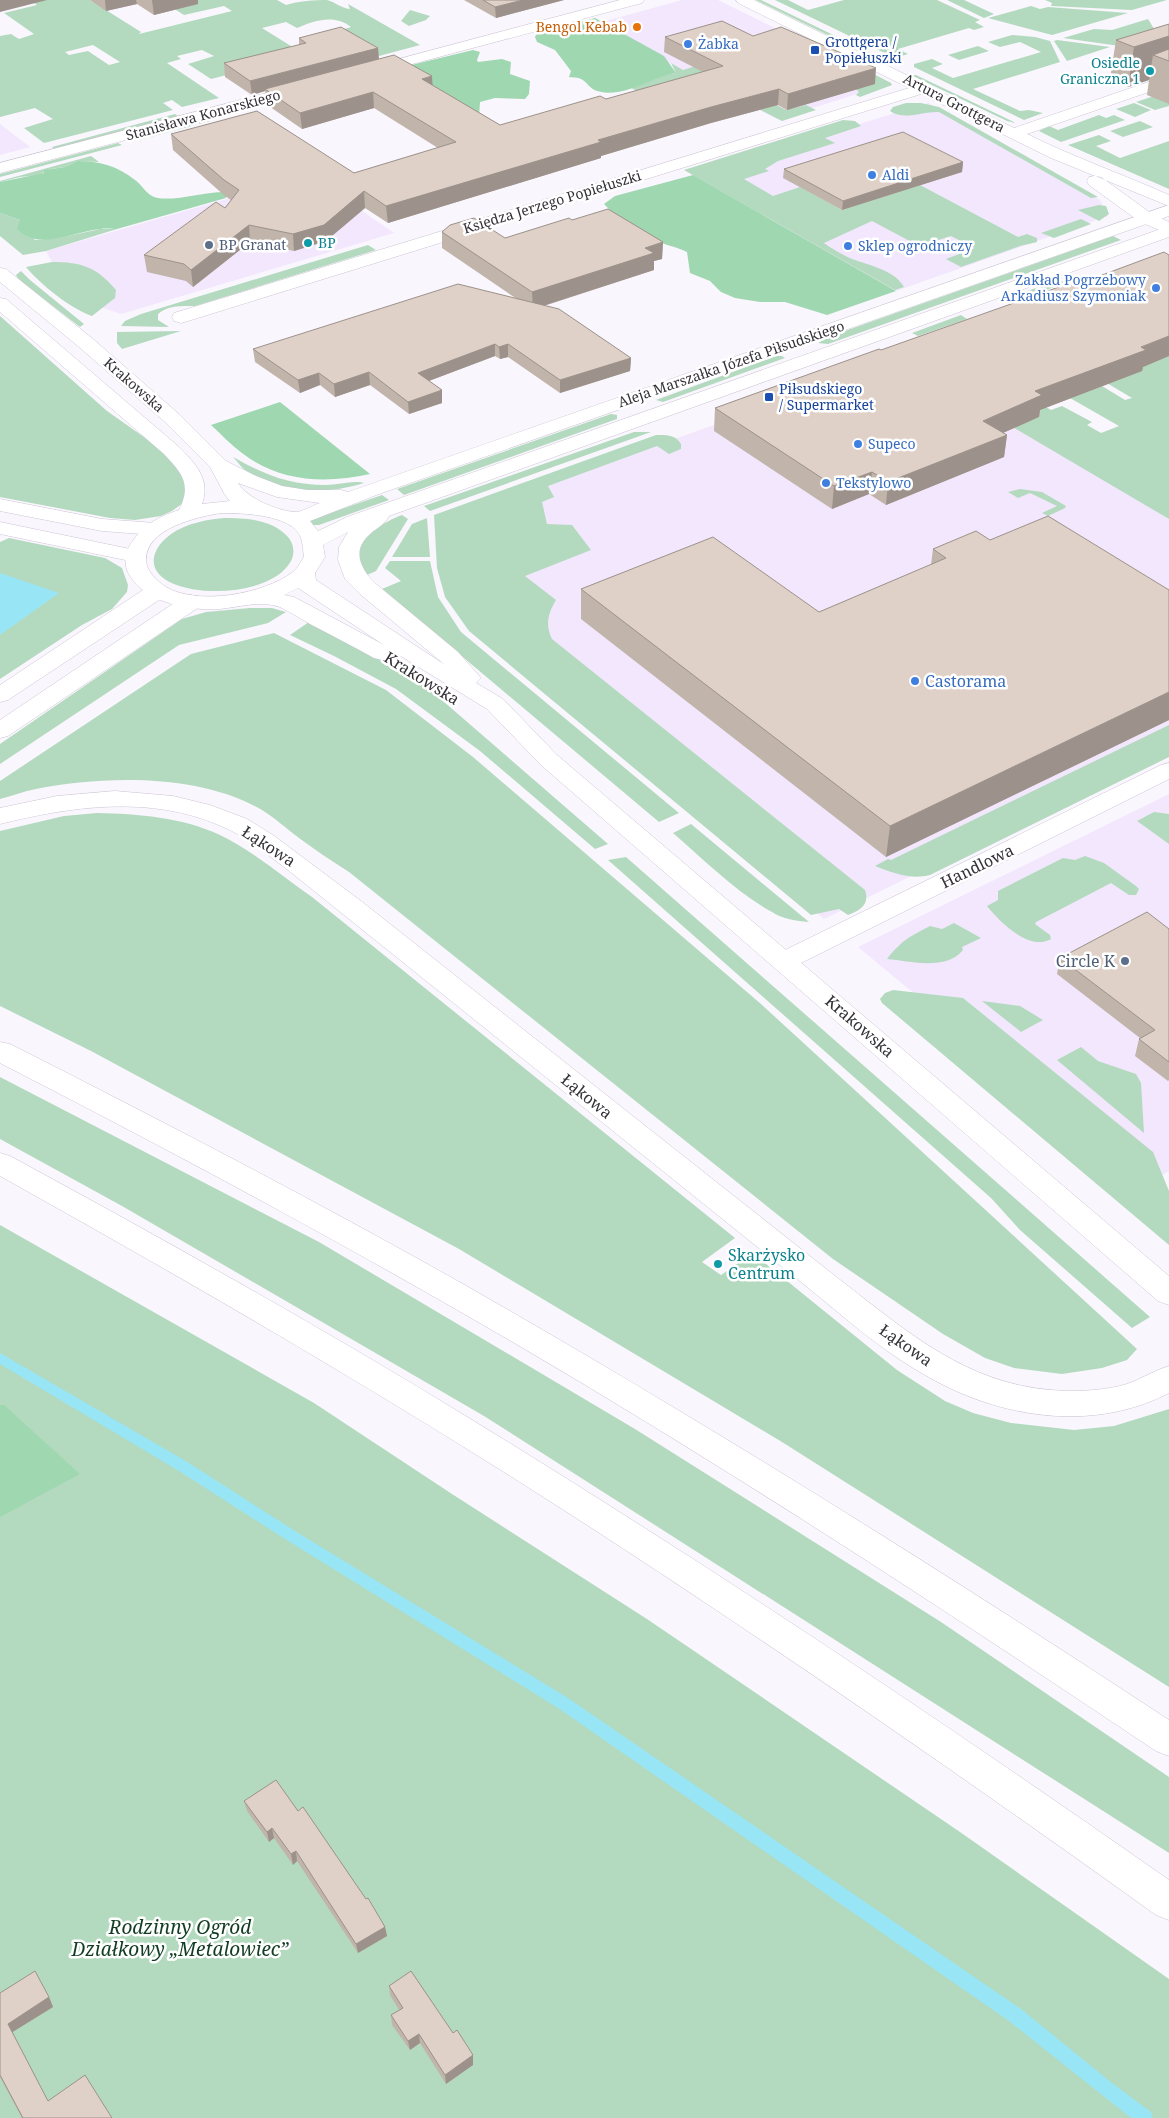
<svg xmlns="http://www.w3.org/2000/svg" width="1169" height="2118" font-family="'Noto Serif',serif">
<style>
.built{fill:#f2e7fd}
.green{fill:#b3dabe;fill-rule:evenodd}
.forest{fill:#9fd7b0}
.water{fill:#98e5f6}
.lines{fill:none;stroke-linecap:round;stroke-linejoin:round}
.stream{fill:#98e5f6;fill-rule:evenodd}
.minor-casing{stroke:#ccc5d3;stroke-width:1}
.tertiary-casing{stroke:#ccc5d3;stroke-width:1}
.motorway-casing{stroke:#ccc5d3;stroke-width:1}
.minor{fill:#fff;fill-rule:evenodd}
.tertiary{fill:#fff;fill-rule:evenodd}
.motorway{fill:#fff;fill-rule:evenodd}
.wall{fill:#c0b4ab}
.shaded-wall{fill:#9c928b}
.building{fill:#dfd1c7;stroke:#9c928b}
.food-dot{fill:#e8710a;stroke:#fff;stroke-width:2}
.shop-dot{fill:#3f7fe0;stroke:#fff;stroke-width:2}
.transit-dot{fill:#1a4fb4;stroke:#fff;stroke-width:2}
.culture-dot{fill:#0f9aa8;stroke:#fff;stroke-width:2}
.service-dot{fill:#5c6f8a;stroke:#fff;stroke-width:2}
.labels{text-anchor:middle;stroke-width:5;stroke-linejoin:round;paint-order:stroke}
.far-food-label{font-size:14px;fill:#c56008;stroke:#fff;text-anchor:end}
.far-transit-label{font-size:14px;fill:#164399;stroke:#fff;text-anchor:start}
.far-shop-label{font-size:14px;fill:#366cbe;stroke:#fff;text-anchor:start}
.far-culture-label{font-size:14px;fill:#0d838f;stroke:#fff;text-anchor:end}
.far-street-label{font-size:14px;fill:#343137;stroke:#fff}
.far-service-label{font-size:14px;fill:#4e5e75;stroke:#fff;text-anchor:start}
.street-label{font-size:16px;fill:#343137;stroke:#fff}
.shop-label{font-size:16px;fill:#366cbe;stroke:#fff;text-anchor:start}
.service-label{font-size:16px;fill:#4e5e75;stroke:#fff;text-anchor:end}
.culture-label{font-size:16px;fill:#0d838f;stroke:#fff;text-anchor:start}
.near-park-label{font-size:19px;font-style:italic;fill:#123d23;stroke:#fff}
</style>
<rect width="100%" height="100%" fill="#faf6fe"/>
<!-- built -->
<path class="built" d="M682,0H718L795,38L883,86L777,119L595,24Z
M928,103L1100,200L1108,216L896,291L693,175Z
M0,124L30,147L0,155Z
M310,175L394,233L121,314L103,308L52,262L46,251Z
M917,353L1169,501V749L824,919L497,634L443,521Z
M1169,794V1171L1145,1185L858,947Z"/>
<!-- green -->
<path class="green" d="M30,0H90L141,32L139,34L232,11L224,6L184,15L160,0H277L286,5C298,1 315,0 327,0C335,2 341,8 350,9L348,4L420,45L379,56L350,40L319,37L351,27C335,14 315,20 297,28L286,22L262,28L328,69L258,67L211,79L188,64L214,56L202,50L177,56L181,59L167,63L219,98L182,107L172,100L163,103L173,110L44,143L24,128L53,119L35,108L0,117V36L11,34L19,39L34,34L4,13L37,5ZM93,45L120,62L109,65L88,51L69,55L65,52Z
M756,0H761L881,58L873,57Z
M775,0H788L808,10L844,0H937L980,20L975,22L984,27L974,30L969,28L898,49L908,54L895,58Z
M947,0H964L994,14L984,18Z
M1045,0H1167L1132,10L1051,6L1052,3Z
M1031,6L1040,9L1048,7L1128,13L1052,35L988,18Z
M410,10L430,16L426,20L409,26L401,21Z
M1148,19L1169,53L1063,38L1094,29L1112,30Z
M1012,35L1035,37L1050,41L1060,62L973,89L1020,111L1029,110L1043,113L1024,120L914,67V64L932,59L943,64L932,68L953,78L1041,52L1020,42L1000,47L988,42Z
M1057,40L1110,47L1067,61L1054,41Z
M978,46L989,51L959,60L948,55Z
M671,63L683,70L699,65L786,110L806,105L816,110L782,121L728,93L643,94L631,88L663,75L676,73Z
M868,71L891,83L892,85L860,97L856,95L859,92L856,89Z
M911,75H916L1016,123L1007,121Z
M1169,91V106L1155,110L1136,102Z
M906,103H921L939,107L1098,197L1091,198L939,112C923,111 904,121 890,111L893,107Z
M1134,103L1151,110L1135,117L1116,109Z
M175,114L178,116L54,149L52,147Z
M1099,115L1106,118L1114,115L1125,120L1061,142L1039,131L1049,126L1058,130Z
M205,119L210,121L139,140L137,139Z
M843,120L855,121L861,126L825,138L835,143L778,161L765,169L769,171L744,179L773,196L800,187L842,210L920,185L1018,237L1027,234L1037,238V242L1020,246L961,267L946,259L975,248L951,236L919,246L872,221L824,243C832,249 843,255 852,259C868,265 895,270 904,287L895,290L684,170Z
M1140,121L1153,127L1123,137L1110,131Z
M1099,135L1111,141L1096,146L1120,158L1169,141V189L1068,145Z
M118,143L122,145L0,177V174Z
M91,156L99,162L77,161L65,167L50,169L39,175L20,177L0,182V181Z
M1099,205L1106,206L1109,214L1099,221L1078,210Z
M0,213L20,220L35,240L59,238L100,229H117L46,251L23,255L0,236Z
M1081,219L1091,224L1054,238L1041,233Z
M1113,236L1121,240L828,344L818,343L828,337Z
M368,245L376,250L195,306C182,306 168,305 158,314V320L169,327L121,326L125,321L141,314Z
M52,262C81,262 97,267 116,290L115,298L92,316C71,309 40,284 26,267Z
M21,271L30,280L84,324L80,327L18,279L16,275Z
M1059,280L1065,283L1019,300L1013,296Z
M961,315L967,319L918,336L912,333Z
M0,316L107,411L161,449L180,471L189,487L183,503L172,511L161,516L135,520L110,518L0,497Z
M181,331L122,349L117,343V332Z
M1169,342V519L902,362L1027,422L1039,417L1021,392L1051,410L1062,406L1092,422L1087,425L1101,433L1119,426L1070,398L1102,386L1125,400L1132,398L1090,373Z
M776,356H782L785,358L663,402L656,400Z
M611,414L617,415V419L404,495L397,489Z
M634,432H651L430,511L424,506Z
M656,435C666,435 675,434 681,444V449L669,454L657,446L548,486L554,497L542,502L547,524L572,525L591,550L525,576L556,600C548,613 545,625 552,639L865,890C870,905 860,910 848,915L839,909L811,915L469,631L445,597L437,568L434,515Z
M233,457C265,475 289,485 326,485C338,485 354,480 364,483C329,494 282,495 250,474C243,470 238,462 233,457Z
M1020,489L1042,492L1066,506L1065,508L1048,516L1042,513L1057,506L1030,493L1018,498L1008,492Z
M382,495L389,500L319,525H313L310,522L313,519Z
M402,515L408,519L376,571L367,575C365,571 361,566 360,561C355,537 384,522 402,515Z
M224,518C245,518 272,519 288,537C294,544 295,553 291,561C266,607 131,598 157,549C170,527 200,520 224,518Z
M427,518L430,557H392L412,524Z
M9,538L105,558L122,568L128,585L127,592L112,609L82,625L0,679V542Z
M390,561H430L438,597L461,632L679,813L659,822L382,589L401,581L385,568Z
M250,608H272L286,612L268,623L179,645L0,764V744L182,619L206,612Z
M309,622L421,682L608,844L595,849L480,751L396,689L334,656L290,635Z
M274,633L386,690L473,757L761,1004L1137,1349L1127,1360L1102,1368L1062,1374L1014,1368L985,1358L943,1334L833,1259L349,872C332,861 315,850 299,838C287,829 275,818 262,810C201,774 105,775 36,789C24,791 12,796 0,799V781L191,654Z
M1169,725V757L930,875C911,880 893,873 875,866L888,859L891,860Z
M1154,812L1169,814V844L1137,821Z
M97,813C139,814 181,817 220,835C253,851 282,876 312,897L735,1238L702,1262L721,1275L750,1255H755L897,1370L945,1401L973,1413L1011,1423L1074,1430L1114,1426L1169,1409V1687L782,1442L459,1249L91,1051L0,1006V831L64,816Z
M691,824L809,922C796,921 783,919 772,912C737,893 703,859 673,833Z
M1085,856L1104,863L1136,886L1139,889L1136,895H1129L1111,883L1036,922L1035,924L1050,935L1051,939C1029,952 999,921 987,906L998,900V891L1063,858L1075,860Z
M626,857L1150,1317L1132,1328L1020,1230L991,1198L608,860Z
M954,923L981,938L962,947L963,950C946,971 910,961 887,959C902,940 909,937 930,926L942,929Z
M893,990L963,998L1153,1152L1169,1191V1245L882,1003L880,999L885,993Z
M982,1001L1020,1006L1043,1020L1021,1032Z
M1081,1047L1098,1061L1136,1074L1141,1083L1144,1133L1057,1060Z
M0,1077L319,1242L635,1429L941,1622L1169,1777V1853L484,1416L122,1206L0,1139Z
M0,1225L314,1403L452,1494L647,1619L960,1832L1169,1979V2118H0Z"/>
<!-- forest -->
<path class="forest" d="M595,18L664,56L676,73C650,77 624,99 597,91C590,89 587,82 581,79C578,77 573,78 569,77L571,71L555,50L537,42L535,37L537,33Z
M473,50L480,52L477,60L478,62L502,59L511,62L510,74L530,81L529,94L525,99L495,98L480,102L479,117L403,67Z
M77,161C99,161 118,166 135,180C141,184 146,193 152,196C166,204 207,191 226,192V198L117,229C112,229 106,228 101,229C74,231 40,252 17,229L20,220L0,213V182L44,173V170L65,167Z
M693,175L896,291L827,315L785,302H760L735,298L721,292L710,281L690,273L687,252C677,247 665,245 654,240C637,233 617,218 604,204L615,196Z
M280,402L370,474C325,484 279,482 242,453C231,445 221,434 211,425Z
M0,1405H4L80,1474L0,1517Z"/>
<!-- water -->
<path class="water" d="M0,573L59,593L0,635Z"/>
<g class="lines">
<!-- stream -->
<path class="stream" d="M0,1353L189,1463L295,1531L568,1698L1021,2009L1112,2083L1151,2112L1153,2118H1131L1009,2021L558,1708L285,1539L179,1471L0,1364Z"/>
<!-- minor casing -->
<g class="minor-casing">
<path id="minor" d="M620,0H644L642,3L375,74H365L362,71L365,68Z
M736,0H754L1014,128L1169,75V85L1027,134C1073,157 1122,174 1169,195V206L1051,158L921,94L188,321L181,323L174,321L172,317L174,313L909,88L738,3Z
M302,84L308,86L310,89L308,92L0,173V163Z
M1095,176L1101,177L1152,214L1169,222V234L1140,222L1089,185L1087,181L1089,177Z
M1169,763V779L793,967L784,970L775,967L771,961L775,955L1161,765Z
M115,791L173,796L210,805L247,819L273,835L361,901L844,1283C909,1333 966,1383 1051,1390C1074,1392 1097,1391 1120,1386C1137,1382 1152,1371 1169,1366V1393C1092,1433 998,1418 925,1375C882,1351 844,1317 806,1286L288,870C266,854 246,836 221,826C151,795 72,806 0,824V808L57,796Z"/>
</g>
<!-- tertiary casing -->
<g class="tertiary-casing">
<path id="tertiary" d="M1169,205V216L379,494L310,521L318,531L347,517L1169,226V237L389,516C385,525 374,529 367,537C351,553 363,572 376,584L458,652L481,678L476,683L503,699L557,755L1169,1276V1305L1158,1301L541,765L487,709L391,650L393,653L390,658L382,660L374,658C353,646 331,635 310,624C300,618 290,612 280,607C260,600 240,607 220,609C190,611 147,603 130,576C122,563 125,550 135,538C146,523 161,516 179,510C192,484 182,473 164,454L0,312V298L6,299L178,446C195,463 211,479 202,504L230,501L225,495L210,467L165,422L79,347L0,282V268L6,269L93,339L179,414L226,461L256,476L282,486L307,490H341L348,492ZM238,483L277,497L320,503C313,505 301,513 294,512C276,510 248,499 238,483ZM221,513C241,513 293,514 301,538C303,544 303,551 304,557C300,563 297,569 293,572C264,594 198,606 166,587C157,581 146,571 146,560C146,528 197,517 221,513ZM348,532L339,547L338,560L345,579L360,594L445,665L316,580L315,573L325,557L323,545ZM298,588L384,645L294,597L284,595Z"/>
</g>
<!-- motorway casing -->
<g class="motorway-casing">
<path id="motorway" d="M0,499L102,519L155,523L162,525L166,529L162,533L155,535L102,531L0,511Z
M0,522L135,550L143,551L146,556L143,561L135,562L0,534Z
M157,584L165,586L168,591L165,596L8,700L0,702V685L149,586Z
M191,595L199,597L202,602L199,607L8,736L0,738V720L183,597Z
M0,1042L10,1044C162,1121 314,1200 463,1284C703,1421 938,1568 1169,1720V1756L1156,1751C969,1626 780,1502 587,1386C395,1271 199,1165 0,1063Z
M0,1153L10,1156C163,1239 315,1324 464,1415C704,1562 938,1718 1169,1880V1920L1156,1915C969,1781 780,1650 587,1525C396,1401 199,1287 0,1176Z"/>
</g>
<!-- minor -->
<use href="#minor" class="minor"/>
<!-- tertiary -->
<use href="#tertiary" class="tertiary"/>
<!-- motorway -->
<use href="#motorway" class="motorway"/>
</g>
<!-- wall -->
<path class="wall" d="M90,0H198V4L154,15L137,4L106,11Z
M464,0H564L496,18Z
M1169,24V104L1147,95L1149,80L1128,87L1110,79L1116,40Z
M753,36L875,84L787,110L778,105L711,123L601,156V158L388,223L365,208L326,241L294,251L250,242L193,287L186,281L147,272L144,255L225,208L231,200L225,196L173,150L171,134L354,173L438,148L374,108L302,129L266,104L265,91L252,95L225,77L224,63L299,45V38L378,48L379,59L433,86L500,125L606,99L703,72L664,52L665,37Z
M963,162L962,172L842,210L783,178L784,169Z
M572,220L663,242L662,259L654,261V270L544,306L631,358L630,371L560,393L508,357L500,359L495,356L429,381L442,390V403L409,414L370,385L335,397L320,385L300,393L255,362L253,349L517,299L442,248V232L505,238Z
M1169,255V356L1143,367L1142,371L1040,410L1039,417L1003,433L1007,435L1004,457L886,505L869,494L832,509L714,431L715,408L881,350L1094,278Z
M990,540L1169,590V720L886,857L581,619V589L819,612L931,565L933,549Z
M1169,929V1080L1168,1081L1135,1056L1139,1039L1140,1038L1057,974L1060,958Z
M244,1801L298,1811L366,1899L385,1927L387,1936L358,1953L297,1861L293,1865L274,1838L269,1842L247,1811Z
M389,1986L473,2065L446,2084L420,2043L410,2050L392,2025L391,2015L399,2010L390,1995Z
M0,1993L49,1997L53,2007L12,2032L48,2101L112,2118H22L0,2077Z"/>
<!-- shaded-wall -->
<path class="shaded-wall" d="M0,0H47L0,12Z
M105,0H136L137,4L106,11Z
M152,0H198V4L154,15Z
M523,0H564L496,18L495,7Z
M1169,36V61L1153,55L1149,80L1128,87L1134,47Z
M378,48L379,61L265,89V91L252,95L250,81Z
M876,68L875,84L787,110L788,94Z
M432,76L433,92L422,79Z
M779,89L778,105L711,123L601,156V158L388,223L386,206L598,140L711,107Z
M373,92L374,108L302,129L300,113Z
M963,162L962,172L842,210L843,201Z
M364,191L365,208L326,241L294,251L293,234Z
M249,225L250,242L193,287L191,270Z
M663,242L662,259L654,261V270L533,309L532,292L645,248Z
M1169,336V356L1143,367L1142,371L1040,410L1039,417L980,443L983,421L1035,391Z
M495,344V356L418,385V373Z
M508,344V357L500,359L499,347Z
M631,358L630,371L560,393V380Z
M369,372L370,385L335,397L334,384Z
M319,373L320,385L300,393L298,380Z
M442,390V403L409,414L408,402Z
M1007,435L1004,457L886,505L888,482Z
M872,472L869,494L832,509L834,486Z
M1169,692V720L886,857L890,826Z
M272,1828L274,1838L269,1842L267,1832Z
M296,1851L297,1861L293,1865L291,1854Z
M385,1927L387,1936L358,1953L356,1944Z
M49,1997L53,2007L11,2033L8,2024Z
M419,2034L420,2043L410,2050L408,2041Z
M473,2055V2065L446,2084L445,2075Z"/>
<!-- building -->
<path class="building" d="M483,0H523L495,7Z
M722,21L753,36L781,27L876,68L788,94L779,89L711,107L598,140L601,142L386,206L364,191L324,225L293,234L249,225L191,270L184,264L144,255L216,202L225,208L239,190L224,180L171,134L257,111L354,173L456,142L373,92L300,113L265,89L394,55L432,76L422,79L500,125L600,96L606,99L723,66L665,37Z
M1169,24V36L1134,47L1116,40Z
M341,27L378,48L250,81L224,63L306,43L299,38Z
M1169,49V61L1153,55Z
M903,132L963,162L843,201L784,169Z
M608,209L663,242L645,248L654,253L532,292L442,232L450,225L474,218L505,238L569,218L572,220Z
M1164,252L1169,255V336L1141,347L1146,350L1035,391L1042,395L983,421L1007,435L888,482L872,472L834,486L715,408L879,349L881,350L1090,276L1094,278Z
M458,284L559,309L631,358L560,380L508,344L499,347L495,344L418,373L442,390L408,402L369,372L334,384L319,373L298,380L253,349Z
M1048,516L1169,590V692L890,826L581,589L713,537L819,612L946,558L933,549L976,531L990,540Z
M1147,912L1169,929V1062L1139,1039L1155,1030L1060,958Z
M276,1780L298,1811L303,1807L366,1899L368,1898L385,1927L356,1944L296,1851L291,1854L272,1828L267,1832L244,1801Z
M35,1971L49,1997L8,2024L48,2101L85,2075L112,2118H23L0,2075V1993Z
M411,1971L453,2033L457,2030L473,2055L445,2075L419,2034L408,2041L391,2015L403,2008L389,1986Z"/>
<!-- markers -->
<circle class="food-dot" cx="637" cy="27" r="5"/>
<g class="shop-dot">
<circle cx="688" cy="44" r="5"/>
<circle cx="872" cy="175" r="5"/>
<circle cx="848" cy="246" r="5"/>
<circle cx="1156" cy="288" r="5"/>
<circle cx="858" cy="444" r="5"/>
<circle cx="826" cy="483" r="5"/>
<circle cx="915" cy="681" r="5"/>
</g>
<g class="transit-dot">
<rect x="810" y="45" width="10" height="10" rx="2.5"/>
<rect x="764" y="392" width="10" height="10" rx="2.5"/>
</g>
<g class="culture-dot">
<circle cx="1150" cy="71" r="5"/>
<circle cx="308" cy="243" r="5"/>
<circle cx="718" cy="1264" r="5"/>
</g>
<g class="service-dot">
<circle cx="209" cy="245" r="5"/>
<circle cx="1125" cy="961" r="5"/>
</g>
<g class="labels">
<!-- far-food labels -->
<g class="far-food-label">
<text x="627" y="32">Bengol Kebab</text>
</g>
<!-- far-transit labels -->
<g class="far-transit-label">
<text x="825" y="47">Grottgera /<tspan x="825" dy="16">Popiełuszki</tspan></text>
<text x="779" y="394">Piłsudskiego<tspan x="779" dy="16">/ Supermarket</tspan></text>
</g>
<!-- far-shop labels -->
<g class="far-shop-label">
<text x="698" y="49">Żabka</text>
<text x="882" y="180">Aldi</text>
<text x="858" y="251">Sklep ogrodniczy</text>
<text x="1146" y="285" text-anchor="end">Zakład Pogrzebowy<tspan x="1146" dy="16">Arkadiusz Szymoniak</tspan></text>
<text x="868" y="449">Supeco</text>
<text x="836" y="488">Tekstylowo</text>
</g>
<!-- far-culture labels -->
<g class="far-culture-label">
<text x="1140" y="68">Osiedle<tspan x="1140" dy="16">Graniczna 1</tspan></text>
<text x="318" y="248" text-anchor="start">BP</text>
</g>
<!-- far-street labels -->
<g class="far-street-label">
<text transform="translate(954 103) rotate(27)" y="5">Artura Grottgera</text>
<text transform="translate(203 115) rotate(-15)" y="5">Stanisława Konarskiego</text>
<text transform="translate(552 202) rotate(-17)" y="5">Księdza Jerzego Popiełuszki</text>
<text transform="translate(731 364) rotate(-19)" y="5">Aleja Marszałka Józefa Piłsudskiego</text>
<text transform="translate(134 385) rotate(41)" y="5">Krakowska</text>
</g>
<!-- far-service labels -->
<g class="far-service-label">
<text x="219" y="250">BP Granat</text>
</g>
<!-- street labels -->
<g class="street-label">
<text transform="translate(422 678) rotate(32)" y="6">Krakowska</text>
<text transform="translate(269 846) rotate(33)" y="6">Łąkowa</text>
<text transform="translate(977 866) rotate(-26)" y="6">Handlowa</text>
<text transform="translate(860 1026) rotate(41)" y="6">Krakowska</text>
<text transform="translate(587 1096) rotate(39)" y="6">Łąkowa</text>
<text transform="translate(906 1345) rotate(35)" y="6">Łąkowa</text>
</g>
<!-- shop labels -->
<g class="shop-label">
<text x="925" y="687">Castorama</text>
</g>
<!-- service labels -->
<g class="service-label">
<text x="1115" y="967">Circle K</text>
</g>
<!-- culture labels -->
<g class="culture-label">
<text x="728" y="1261">Skarżysko<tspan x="728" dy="18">Centrum</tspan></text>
</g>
<!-- near-park labels -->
<g class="near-park-label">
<text x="180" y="1934">Rodzinny Ogród<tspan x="180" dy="22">Działkowy „Metalowiec”</tspan></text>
</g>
</g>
</svg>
